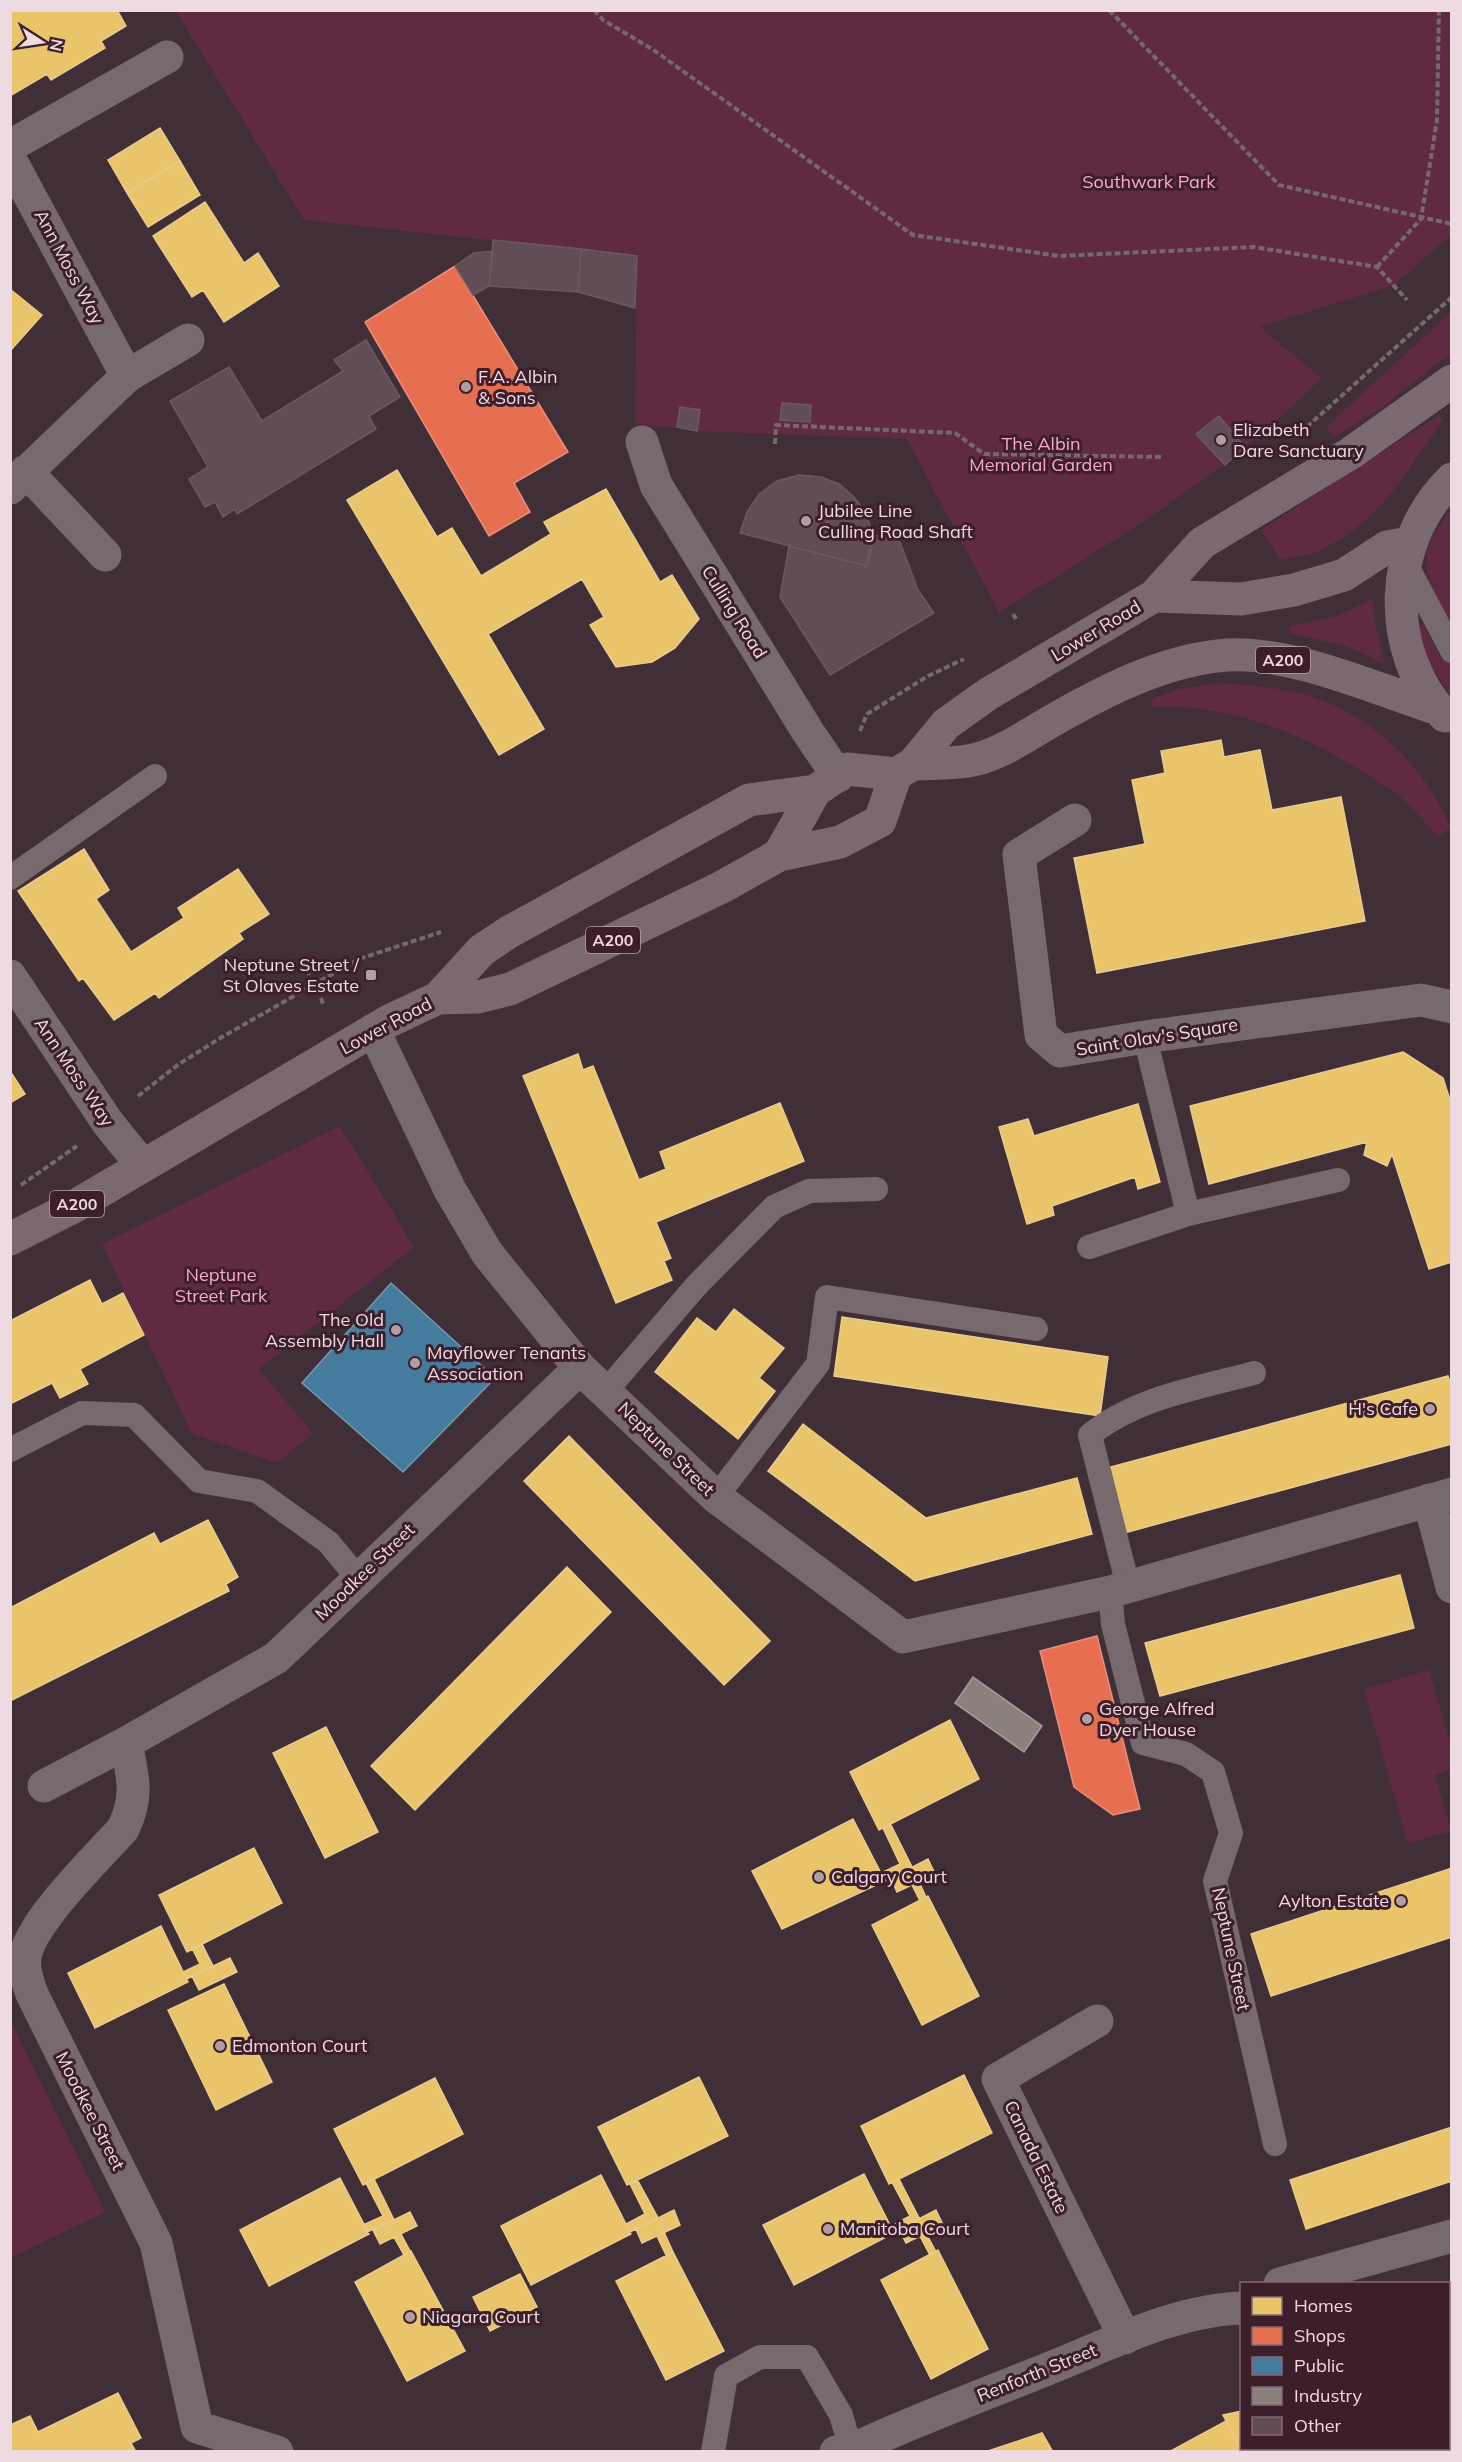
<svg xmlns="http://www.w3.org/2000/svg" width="1462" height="2462" font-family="Mulish,sans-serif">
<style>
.green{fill:#602a43}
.homes{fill:#e9c46a;stroke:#eacb8e;stroke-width:1.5}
.shops{fill:#e76f51;stroke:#e98f7c;stroke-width:1.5}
.public{fill:#457b9d;stroke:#7898b1;stroke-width:1.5}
.industry{fill:#8a817c;stroke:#a89c9a;stroke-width:1.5}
.building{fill:#624d56;stroke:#685a60;stroke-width:1.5}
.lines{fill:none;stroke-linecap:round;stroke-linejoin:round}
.path{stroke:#75696d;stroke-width:4;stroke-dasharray:6 3;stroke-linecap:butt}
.service{stroke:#766a6e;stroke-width:24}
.minor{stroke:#766a6e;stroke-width:33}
.primary{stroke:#7a6970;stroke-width:33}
.poi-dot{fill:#b19ea5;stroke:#3c1f2b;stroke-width:2}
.labels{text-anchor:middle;stroke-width:6;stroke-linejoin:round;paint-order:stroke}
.shield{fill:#3c1f2b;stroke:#b9a2aa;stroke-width:1.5}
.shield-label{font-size:16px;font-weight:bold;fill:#eedae1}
.park-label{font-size:18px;fill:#faa9ca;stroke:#3c1f2b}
.street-label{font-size:18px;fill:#eedae1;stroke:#3c1f2b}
.poi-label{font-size:18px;fill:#eedae1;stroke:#3c1f2b;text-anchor:start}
</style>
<rect width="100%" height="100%" fill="#402f36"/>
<!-- green -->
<path class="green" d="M176,11H1451V235L1394,285L1260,327L1321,378C1228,474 1112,542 999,612L907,439L697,431L635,423L637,256L304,220Z
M1451,312V353L1384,406L1334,437L1326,427Z
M1438,416L1443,420C1406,473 1378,525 1316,552C1305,556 1292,557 1280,560L1261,530Z
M1451,510V625C1425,574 1411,560 1451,510Z
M1374,598V617L1385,664L1349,647L1290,633L1289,626L1334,617Z
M1423,624L1440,657L1451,652V696L1428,661L1419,626Z
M1222,683C1248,685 1273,687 1299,693C1366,709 1426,766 1451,828L1438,836C1423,821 1409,804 1393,791C1382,783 1369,776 1358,769C1294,729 1227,705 1152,706L1151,699L1180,689Z
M340,1126L414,1247L259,1369L313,1433L278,1463L192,1434L102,1244Z
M1429,1670L1451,1748V1769L1435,1775L1451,1831L1408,1843L1364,1689Z
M11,2022L105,2212L11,2258H10Z"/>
<!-- homes -->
<path class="homes" d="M10,10H117L126,26L101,41L105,48L51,80L47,74L10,96Z
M160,128L180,161L127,193L108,160Z
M180,161L200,195L148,227L127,193Z
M205,202L244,263L258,253L279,286L224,322L203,290L192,297L153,236Z
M10,289L42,315L10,351Z
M397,470L437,537L452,528L481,576L551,534L544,522L606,489L660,582L672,575L699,619L675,648L652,662L616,667L590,625L604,617L582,579L488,634L544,729L499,755L347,500Z
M1221,740L1224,757L1260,750L1272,810L1341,797L1365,921L1097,973L1074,858L1145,844L1132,780L1165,773L1161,751Z
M84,849L109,890L96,899L131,952L184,918L178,908L238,869L269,914L239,933L243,939L159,998L155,993L114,1020L83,978L79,981L18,891Z
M1403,1052L1443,1078L1452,1106V1262L1429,1269L1392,1154L1387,1166L1364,1155L1367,1142L1209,1184L1190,1106Z
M578,1054L583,1070L593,1066L639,1180L666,1169L660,1152L780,1103L804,1161L656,1222L671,1258L664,1261L672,1280L616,1303L523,1076Z
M10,1071L25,1094L10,1103Z
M1138,1104L1160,1182L1138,1189L1135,1177L1052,1206L1054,1215L1027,1224L999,1127L1028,1119L1034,1136Z
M90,1280L102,1304L123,1293L144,1335L80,1369L88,1384L60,1398L52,1383L10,1404V1321Z
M734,1309L784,1348L759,1378L775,1391L738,1439L655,1372L697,1318L716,1332Z
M842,1317L1108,1357L1100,1416L834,1376Z
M1448,1376L1452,1388V1444L1124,1533L1107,1468Z
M803,1424L926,1518L1077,1478L1092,1534L915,1581L768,1471Z
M569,1436L770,1641L724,1685L524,1481Z
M208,1520L238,1577L226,1584L229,1591L10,1701V1608L154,1533L160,1544Z
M567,1567L611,1612L415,1810L371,1766Z
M1400,1575L1414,1628L1160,1696L1145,1643Z
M950,1720L979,1779L879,1830L850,1772Z
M326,1727L378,1832L325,1858L273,1753Z
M853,1819L885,1881L782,1929L752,1871Z
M891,1825L912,1867L885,1881L881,1873L900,1864L883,1828Z
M254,1848L282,1903L187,1952L159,1895Z
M928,1859L935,1874L897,1892L891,1878Z
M1452,1868V1937L1271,1996L1251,1934Z
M919,1882L926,1897L920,1901L912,1885Z
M928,1896L979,1996L922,2025L872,1925Z
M161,1926L188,1982L95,2028L68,1973Z
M202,1944L213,1966L187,1979L183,1972L200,1964L192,1948Z
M230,1958L237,1972L199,1990L192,1976Z
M224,1984L272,2082L216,2110L168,2010Z
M964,2075L992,2133L889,2184L861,2126Z
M699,2077L728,2136L627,2185L598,2127Z
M435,2078L463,2134L363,2185L334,2129Z
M1452,2127V2181L1306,2229L1290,2180Z
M864,2174L894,2233L794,2285L763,2225Z
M601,2175L631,2234L531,2285L501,2226Z
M340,2178L369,2234L269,2286L240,2230Z
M374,2179L394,2220L367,2232L363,2225L383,2216L366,2183Z
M899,2179L919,2218L893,2231L891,2226L910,2216L892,2182Z
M638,2181L658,2218L630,2232L626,2224L645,2214L630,2184Z
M674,2210L680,2225L642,2243L636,2229Z
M936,2210L943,2225L906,2243L899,2229Z
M410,2212L417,2226L380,2244L373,2230Z
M664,2232L673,2252L666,2255L657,2236Z
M926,2233L936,2252L930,2255L920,2236Z
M401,2234L410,2251L404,2255L394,2237Z
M938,2250L988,2349L931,2379L881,2280Z
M411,2251L465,2351L407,2381L355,2282Z
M673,2252L724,2351L666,2380L616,2281Z
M520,2274L537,2307L490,2331L473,2297Z
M1452,2284V2340L1448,2341V2285Z
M118,2393L141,2438L131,2443L136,2452H10V2425L30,2416L38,2432Z
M1242,2411V2448H1260L1255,2452H1242L1223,2415Z
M1226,2421L1242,2452H1169Z
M1042,2433L1053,2452H985Z"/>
<!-- shops -->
<path class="shops" d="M455,266L568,452L514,483L530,512L489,536L365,322Z
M1097,1636L1140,1809L1113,1815L1074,1787L1040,1651Z"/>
<!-- public -->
<path class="public" d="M391,1283L495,1378L403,1472L302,1383Z"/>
<!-- industry -->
<path class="industry" d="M973,1677L1042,1726L1024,1752L955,1703Z"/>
<!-- building -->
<path class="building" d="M493,240L581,249L578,292L489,286Z
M581,249L637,256L635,308L578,292Z
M493,251L489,286L473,295L455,266L474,253Z
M366,340L400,397L369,416L376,429L237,514L235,509L223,517L215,502L205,507L189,479L208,467L170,401L229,367L262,421L343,371L334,360Z
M782,403L811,405L810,422L780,420Z
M680,407L700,410L697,431L677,427Z
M1219,416L1245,447L1225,465L1196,434Z
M799,475L821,477L839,484L853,496L865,511L871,529L872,548L867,566L740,533L747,512L759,494L777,481Z
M872,534L900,542L918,590L934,613L830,675L780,597L789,546L867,566Z"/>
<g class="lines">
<!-- path -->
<path class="path" d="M594,10L603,20L652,49L913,235L1059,256L1254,247L1377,267L1407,300
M1109,10L1279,185L1452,224
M1377,267L1421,219L1437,120L1439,10
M1300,433L1452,297
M775,444L776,425L955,433L984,454L1164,457
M1013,614L1016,619
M860,731L867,714L928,676L964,659
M304,966L309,975
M321,998L323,1004
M138,1096L179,1064L222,1037L359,959L441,932
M21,1185L77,1146
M1448,2371L1452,2370"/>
<!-- service -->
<path class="service" d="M1405,562L1452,651
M10,878L155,776
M1145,1037L1188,1214
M1089,1247L1188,1214L1338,1180
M606,1391L696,1286L774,1207L809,1191L876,1189
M10,1450L82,1413L134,1415L199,1481L257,1491L328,1542L358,1578
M716,1497L818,1364L827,1297L1036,1329
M1128,1586L1090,1435C1135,1398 1198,1388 1254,1373
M1110,1592L1113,1624L1143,1743L1186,1754L1213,1772L1231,1833L1215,1881L1275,2144
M713,2452L726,2376L760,2357H807L841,2415L851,2450"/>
<!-- minor -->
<path class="minor" d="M10,146L167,57
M10,159L127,376
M642,442L656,485L808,732L838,776
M26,471L105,555
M10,488L127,376L188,340
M1075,820L1019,855L1041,1035L1060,1051L1145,1037L1421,1000L1452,1007
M10,976L108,1123L142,1165
M374,1031L450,1190L487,1253L580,1368L716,1497L903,1637L1110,1592L1452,1494
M1429,1500L1452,1587
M44,1786L126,1743
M1097,2021L998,2079L1125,2338
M1280,2284L1452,2236
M1302,2448L1304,2452
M277,2452L197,2427L156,2243L32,1994C28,1982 23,1971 25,1958C29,1923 98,1857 123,1829C139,1796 133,1778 126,1743L276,1658L580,1368
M836,2452L851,2450C916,2420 983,2395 1050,2368C1110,2344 1176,2310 1242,2308"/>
<!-- primary -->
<path class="primary" d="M1154,596L1202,543L1351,453L1452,381
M1445,716C1383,651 1388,540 1452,479
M913,764C931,763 950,764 968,761C998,756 1024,737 1050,722C1104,691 1163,660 1227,655C1292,651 1376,689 1438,709
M779,855L815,791L847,769L896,774L913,764L946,724L988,694L1154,596L1241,599L1294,590L1344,575L1387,547L1410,543
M438,998L482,950L509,932L749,800L815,791
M10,1239L75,1206L389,1021L438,998L478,997L510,989L722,887L779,855L840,842L880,821L896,774"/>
</g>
<!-- markers -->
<g class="poi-dot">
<circle cx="466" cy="387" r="6"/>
<circle cx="1221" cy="440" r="6"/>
<circle cx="806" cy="521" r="6"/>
<rect x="365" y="969" width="12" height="12" rx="3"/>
<circle cx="396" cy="1330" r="6"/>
<circle cx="415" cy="1363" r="6"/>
<circle cx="1430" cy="1409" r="6"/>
<circle cx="1087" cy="1719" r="6"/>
<circle cx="819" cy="1877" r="6"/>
<circle cx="1401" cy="1901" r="6"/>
<circle cx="220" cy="2046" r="6"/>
<circle cx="828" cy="2229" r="6"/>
<circle cx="410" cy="2317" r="6"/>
</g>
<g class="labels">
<!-- shield labels -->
<g class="shield">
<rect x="1256" y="647" width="54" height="26" rx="4.5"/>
<rect x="586" y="927" width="54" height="26" rx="4.5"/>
<rect x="50" y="1191" width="54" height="26" rx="4.5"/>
</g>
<g class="shield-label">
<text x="1283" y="666">A200</text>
<text x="613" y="946">A200</text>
<text x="77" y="1210">A200</text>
</g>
<!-- park labels -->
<g class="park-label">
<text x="1149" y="188">Southwark Park</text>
<text x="1041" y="450">The Albin<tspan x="1041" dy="21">Memorial Garden</tspan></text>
<text x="221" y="1281">Neptune<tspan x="221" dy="21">Street Park</tspan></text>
</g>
<!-- street labels -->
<g class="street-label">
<text transform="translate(69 267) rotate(62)" y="6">Ann Moss Way</text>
<text transform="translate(734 612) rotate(58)" y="6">Culling Road</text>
<text transform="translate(1096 631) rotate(-31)" y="6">Lower Road</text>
<text transform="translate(386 1026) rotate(-28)" y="6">Lower Road</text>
<text transform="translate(1157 1037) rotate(-9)" y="6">Saint Olav's Square</text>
<text transform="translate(74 1072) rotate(56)" y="6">Ann Moss Way</text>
<text transform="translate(666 1449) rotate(44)" y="6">Neptune Street</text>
<text transform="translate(365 1572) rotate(-44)" y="6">Moodkee Street</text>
<text transform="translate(1231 1949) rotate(78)" y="6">Neptune Street</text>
<text transform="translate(90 2111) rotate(63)" y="6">Moodkee Street</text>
<text transform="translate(1036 2157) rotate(64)" y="6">Canada Estate</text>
<text transform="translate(1037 2373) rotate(-22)" y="6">Renforth Street</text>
</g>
<!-- poi labels -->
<g class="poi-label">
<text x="478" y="383">F.A. Albin<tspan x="478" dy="21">&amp; Sons</tspan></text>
<text x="1233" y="436">Elizabeth<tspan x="1233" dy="21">Dare Sanctuary</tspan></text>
<text x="818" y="517">Jubilee Line<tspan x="818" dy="21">Culling Road Shaft</tspan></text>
<text x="359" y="971" text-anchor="end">Neptune Street /<tspan x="359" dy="21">St Olaves Estate</tspan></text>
<text x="384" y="1326" text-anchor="end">The Old<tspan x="384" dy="21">Assembly Hall</tspan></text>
<text x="427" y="1359">Mayflower Tenants<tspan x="427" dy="21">Association</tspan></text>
<text x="1418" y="1415" text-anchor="end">H's Cafe</text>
<text x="1099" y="1715">George Alfred<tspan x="1099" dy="21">Dyer House</tspan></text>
<text x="831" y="1883">Calgary Court</text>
<text x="1389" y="1907" text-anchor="end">Aylton Estate</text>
<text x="232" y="2052">Edmonton Court</text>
<text x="840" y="2235">Manitoba Court</text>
<text x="422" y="2323">Niagara Court</text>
</g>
</g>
<!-- border -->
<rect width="1462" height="2462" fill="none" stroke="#eedae1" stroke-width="24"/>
<!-- legend -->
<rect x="1240" y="2282" width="210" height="168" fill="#3c1f2b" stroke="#836a74" stroke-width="1.5"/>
<rect x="1252" y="2297" width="30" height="18" fill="#e9c46a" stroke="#836a74" stroke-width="1.5"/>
<text x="1294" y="2312" font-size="18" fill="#eedae1">Homes</text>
<rect x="1252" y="2327" width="30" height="18" fill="#e76f51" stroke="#836a74" stroke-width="1.5"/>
<text x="1294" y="2342" font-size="18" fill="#eedae1">Shops</text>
<rect x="1252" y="2357" width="30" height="18" fill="#457b9d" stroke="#836a74" stroke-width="1.5"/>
<text x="1294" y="2372" font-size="18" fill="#eedae1">Public</text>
<rect x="1252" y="2387" width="30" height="18" fill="#8a817c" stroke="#836a74" stroke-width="1.5"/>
<text x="1294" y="2402" font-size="18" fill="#eedae1">Industry</text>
<rect x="1252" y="2417" width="30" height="18" fill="#624d56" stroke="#836a74" stroke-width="1.5"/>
<text x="1294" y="2432" font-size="18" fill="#eedae1">Other</text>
<!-- north arrow -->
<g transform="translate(42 42) rotate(102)" stroke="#3c1f2b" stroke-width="4.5" paint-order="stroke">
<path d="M0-4.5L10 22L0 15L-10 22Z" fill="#eedae1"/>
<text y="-9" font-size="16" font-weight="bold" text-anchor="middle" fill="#eedae1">N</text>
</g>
</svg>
